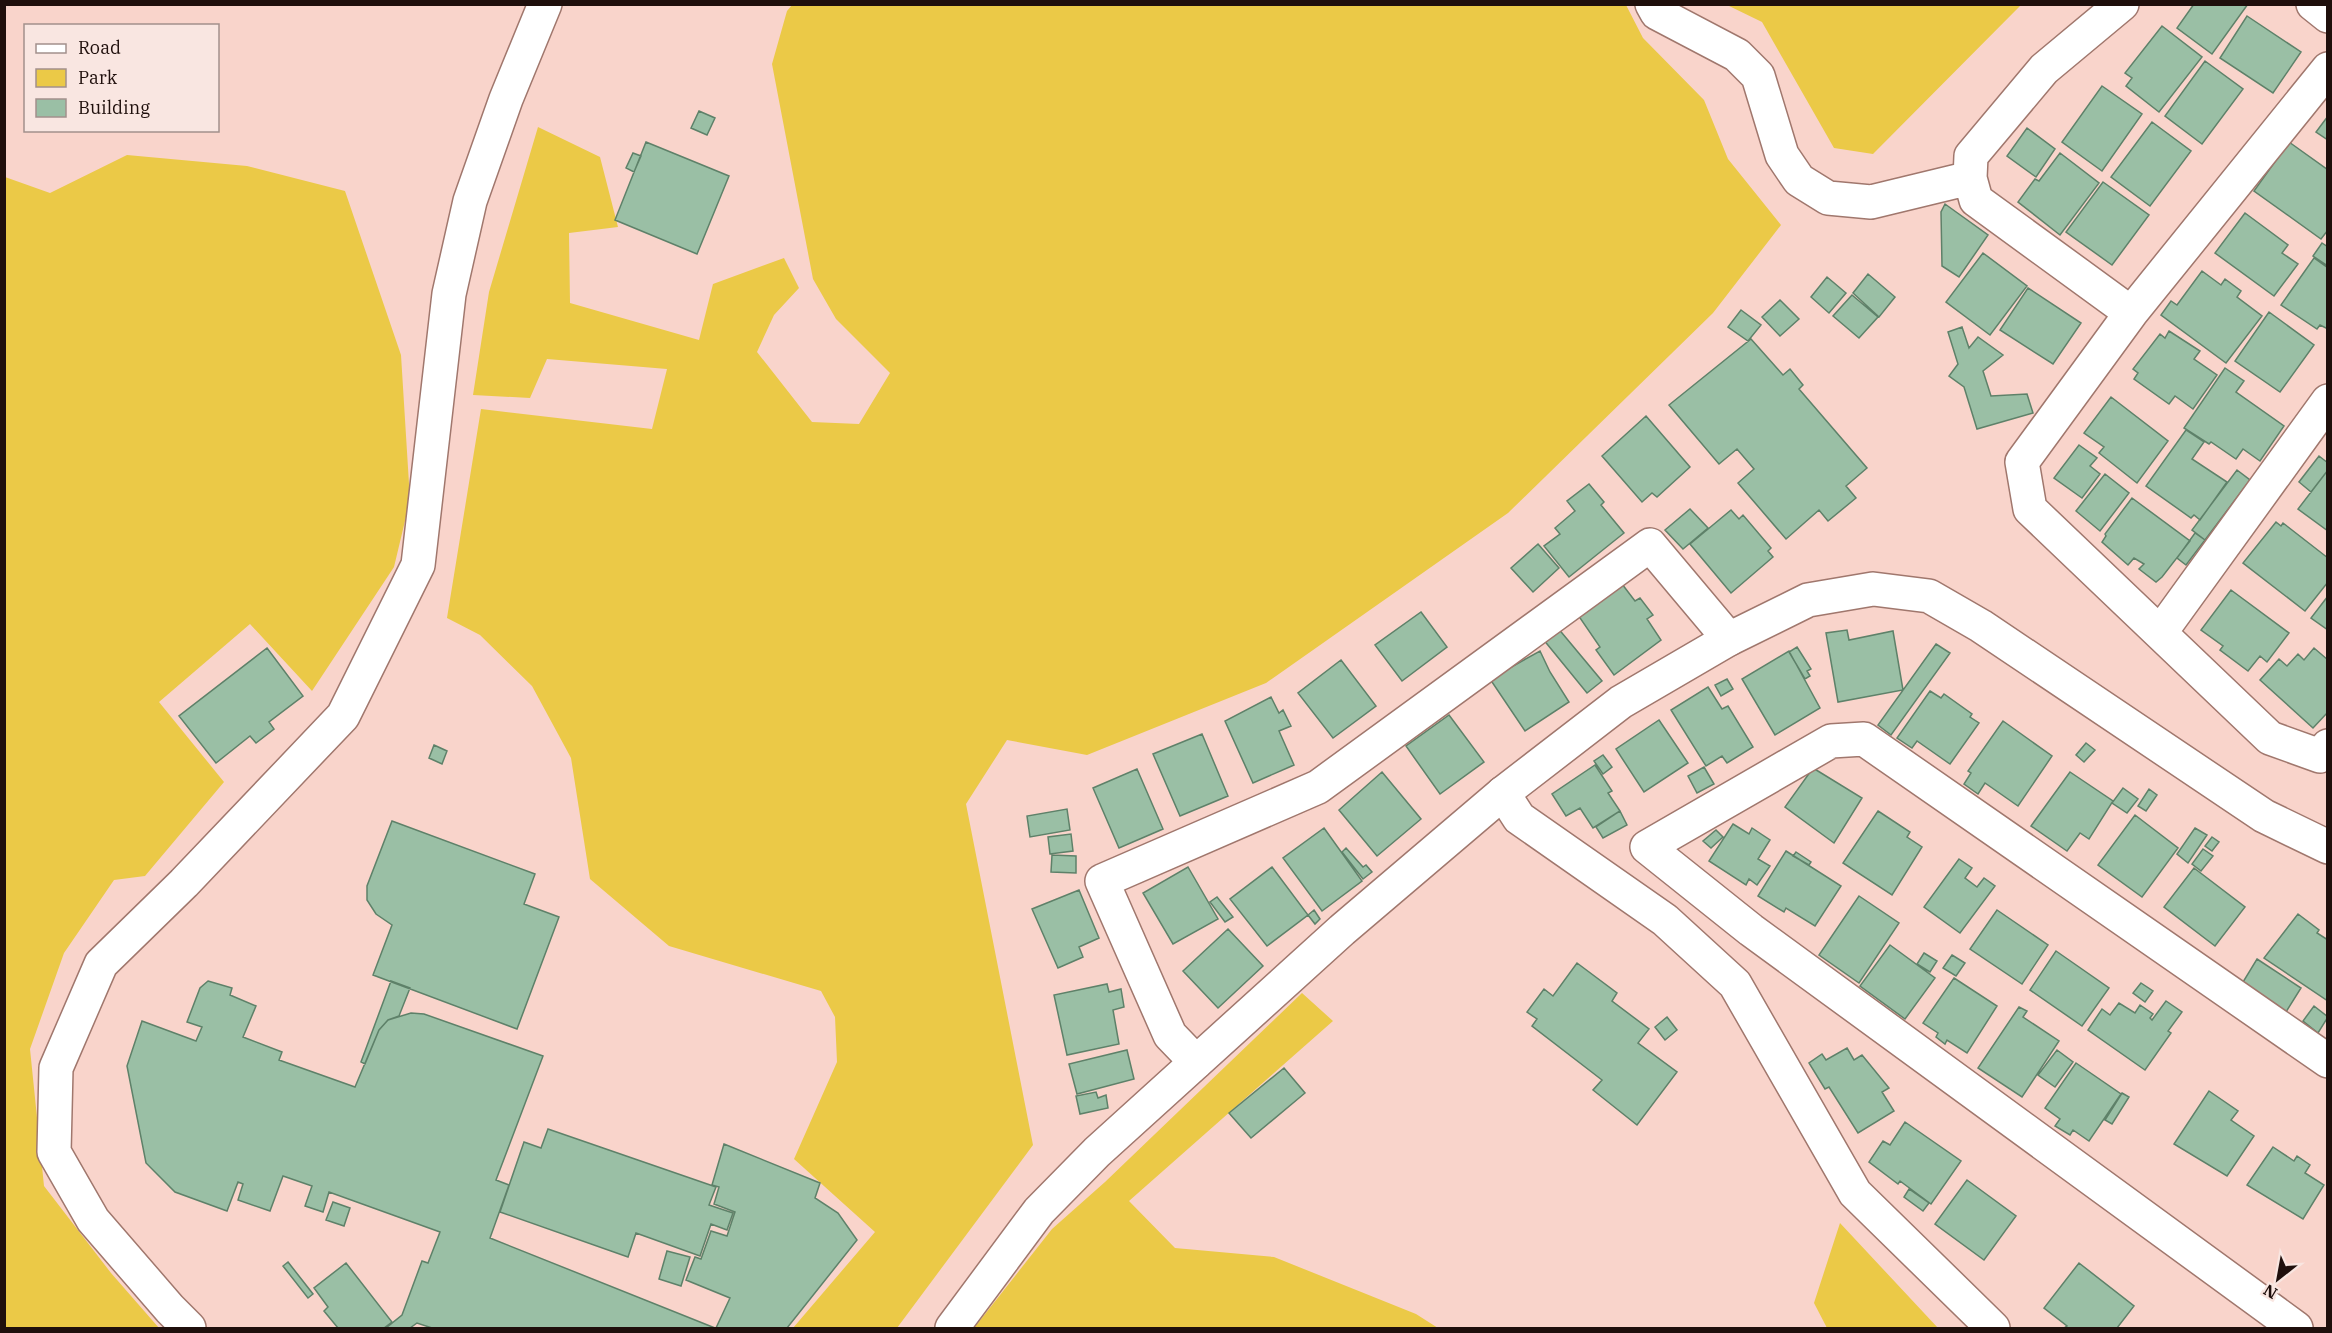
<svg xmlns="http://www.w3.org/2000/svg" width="2332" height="1333" font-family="'IBM Plex Serif',serif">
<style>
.green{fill:#ebc947}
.building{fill:#9abfa5;stroke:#5e8169;stroke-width:1.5}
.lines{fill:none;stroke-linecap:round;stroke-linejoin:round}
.minor-casing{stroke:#a0776d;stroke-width:36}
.tertiary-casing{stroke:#a0776d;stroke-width:36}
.minor{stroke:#fff;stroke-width:33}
.tertiary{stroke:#fff;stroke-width:33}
</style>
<rect width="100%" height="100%" fill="#f9d4cb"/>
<!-- green -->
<path class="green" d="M792,5H1626L1643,38L1704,100L1728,159L1781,225L1713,313L1508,513L1266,683L1087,755L1007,740L966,804L1033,1145L897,1328H793L875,1232L794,1159L837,1062L835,1017L821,991L669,946L590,879L571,758L532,686L480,635L447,618L481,409L652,429L667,369L547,359L530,398L473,395L489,292L538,127L600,157L618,227L569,233L570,303L699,340L713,284L784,258L799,288L774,315L757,352L812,422L859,424L890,373L836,319L813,279L772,64L787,11Z
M1727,5H2021L1873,154L1834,148L1762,22Z
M127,155L247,166L345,191L401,355L410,500L394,567L312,691L250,624L159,702L224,782L145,876L114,880L64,953L30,1049L44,1186L111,1273L159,1328H5V177L50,193Z
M1302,993L1333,1021L1129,1201L1175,1248L1274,1257L1416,1314L1438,1328H974L1052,1229L1105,1182Z
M1840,1223L1938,1328H1827L1814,1303Z"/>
<!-- building -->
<path class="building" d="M2194,4H2248L2212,54L2177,28Z
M2247,16L2301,52L2273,93L2220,58Z
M2162,26L2202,57L2159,112L2126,86L2132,78L2125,73Z
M2205,61L2243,89L2202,144L2165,116Z
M2102,86L2142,114L2102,171L2062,142Z
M699,111L715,118L707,135L691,128Z
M2328,116V140L2316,132Z
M2152,122L2191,151L2150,206L2111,177Z
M2027,128L2055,149L2036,177L2007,156Z
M646,142L729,176L697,254L615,220Z
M2289,142L2328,170V230L2321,239L2254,191Z
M633,153L641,156L634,172L626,168Z
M2060,153L2099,183L2060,235L2018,202L2035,179L2039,181Z
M2103,182L2149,215L2112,265L2066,232Z
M1945,204L1988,235L1959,277L1942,266L1941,212Z
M2245,213L2288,245L2282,253L2298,264L2274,296L2215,253Z
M2322,243L2328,247V266L2313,256Z
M1983,253L2027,286L1990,335L1946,302Z
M2314,258L2328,268V329L2320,325L2317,329L2281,305Z
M2202,271L2221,285L2225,279L2241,291L2237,297L2262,316L2226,363L2161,315L2171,301L2177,305Z
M1868,274L1895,297L1879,317L1853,293Z
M1827,277L1846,293L1829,313L1811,297Z
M2028,288L2081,323L2053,364L2000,330Z
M1852,295L1878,317L1859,338L1833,316Z
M1780,300L1799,319L1780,336L1762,317Z
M1741,310L1761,325L1748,341L1728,327Z
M2269,312L2314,345L2280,392L2235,361Z
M1962,327L1969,348L1978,337L2003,355L1983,371L1991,396L2027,394L2033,413L1977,429L1964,387L1949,376L1958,364L1948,332Z
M2169,331L2200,351L2194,359L2217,375L2193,409L2175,396L2169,404L2134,379L2138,373L2133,369L2160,334L2165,338Z
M1751,339L1783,375L1790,369L1803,385L1799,389L1867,468L1846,486L1856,498L1828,521L1819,510L1786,539L1738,483L1754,469L1737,449L1719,464L1669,405Z
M2225,368L2244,381L2236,392L2284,426L2260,461L2243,449L2236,459L2211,442L2209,444L2184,428Z
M2111,397L2168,441L2137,483L2099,453L2104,447L2084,433Z
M1646,416L1690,467L1657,497L1652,493L1642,502L1602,456Z
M2186,430L2204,442L2192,459L2227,482L2200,520L2194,515L2191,518L2146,486Z
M2079,445L2097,458L2090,466L2100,474L2082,498L2054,478Z
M2319,456L2328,463V470L2311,492L2299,482Z
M2237,470L2250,480L2205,540L2192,530Z
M2328,470V531L2298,509Z
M2105,474L2129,493L2100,531L2076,511Z
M1589,484L1604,502L1601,505L1624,533L1569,577L1544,546L1560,534L1555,528L1575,511L1567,501Z
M2132,498L2190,541L2162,577L2156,582L2139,569L2144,564L2134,558L2128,565L2102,542L2106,536L2105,534Z
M1690,509L1708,528L1683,549L1665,530Z
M1731,510L1739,519L1743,515L1771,548L1768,551L1773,557L1731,593L1690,544Z
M2276,522L2281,526L2283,523L2328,558V582L2305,611L2243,563Z
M2195,533L2205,540L2186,565L2177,558Z
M1538,544L1559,568L1533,592L1511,568Z
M1622,584L1635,601L1640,598L1653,615L1647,619L1661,640L1614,675L1596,650L1600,647L1578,615Z
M2231,590L2289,633L2267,662L2260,656L2248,671L2220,650L2223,646L2201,630Z
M2328,596V630L2311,618Z
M1421,612L1447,647L1402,681L1375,645Z
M1557,627L1602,681L1587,693L1543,639Z
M1847,630L1849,640L1893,631L1903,690L1838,702L1826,633Z
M1936,644L1950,653L1891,735L1878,725Z
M1797,647L1811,669L1807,671L1810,676L1805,679L1789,652Z
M267,648L303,696L269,722L274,729L256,743L250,736L216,763L179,716Z
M2314,648L2328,660V712L2313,728L2260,680L2279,659L2287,666L2298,654L2304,660Z
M1540,651L1550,672L1569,702L1525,731L1490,679Z
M1789,651L1820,708L1775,735L1742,679Z
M1341,660L1376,706L1333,738L1298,693Z
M1727,679L1733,689L1721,696L1715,685Z
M1708,687L1722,709L1728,706L1753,747L1727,763L1722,756L1706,766L1671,710Z
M1930,691L1941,698L1944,694L1972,714L1970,717L1979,723L1950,764L1917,741L1912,748L1897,738Z
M1271,697L1279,713L1283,710L1291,726L1279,731L1294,765L1253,783L1225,721Z
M1449,715L1484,762L1440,794L1406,746Z
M1659,720L1688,763L1644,792L1616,749Z
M2003,721L2052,756L2018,806L1985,783L1978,794L1964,784L1971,773L1968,771Z
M1202,734L1228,796L1180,816L1153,754Z
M2086,743L2095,750L2084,762L2076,755Z
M434,745L447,751L442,764L429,758Z
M1603,755L1612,767L1603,774L1594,761Z
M1595,765L1612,791L1608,793L1620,811L1593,828L1580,808L1566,816L1552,794Z
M1704,767L1714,784L1697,793L1688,776Z
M1813,768L1862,798L1834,843L1785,807Z
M1137,769L1163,829L1119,848L1093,788Z
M1382,772L1421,819L1377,856L1339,810Z
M2070,772L2113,801L2089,839L2080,833L2067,851L2031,826Z
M2123,788L2138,799L2127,813L2112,803Z
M2149,789L2157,795L2146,811L2138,806Z
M1067,809L1070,830L1030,837L1027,816Z
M1620,811L1627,825L1603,838L1596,827Z
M1878,811L1910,832L1907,837L1922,847L1892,895L1843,863Z
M2135,815L2178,848L2142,897L2098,865Z
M392,821L535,874L524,904L559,917L517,1029L373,975L392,925L376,914L367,900V886Z
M1733,824L1749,834L1752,828L1770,840L1758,859L1770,866L1757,885L1749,879L1746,885L1709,861Z
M1324,828L1362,881L1322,911L1283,858Z
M2195,828L2207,835L2188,863L2177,854Z
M1716,830L1723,837L1711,848L1703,841Z
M1071,834L1073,851L1050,854L1048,837Z
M2212,837L2219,842L2212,851L2205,846Z
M1346,848L1363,867L1366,865L1372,872L1363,879L1342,852Z
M2203,849L2213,856L2201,871L2192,864Z
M1786,851L1841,886L1815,926L1786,908L1784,912L1758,896Z
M1796,852L1811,862L1809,865L1793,856Z
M1052,855L1076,856V873L1051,872Z
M1959,859L1972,868L1965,878L1977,887L1984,878L1995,886L1960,933L1924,907Z
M1188,867L1218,919L1173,944L1143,893Z
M1272,867L1308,915L1267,946L1230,899Z
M2194,868L2245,907L2215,946L2164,907Z
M1079,890L1099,938L1079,947L1083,957L1058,968L1032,909Z
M1859,896L1899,923L1859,983L1819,955Z
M1217,897L1233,917L1225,922L1210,902Z
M1314,910L1320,919L1315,924L1308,915Z
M1997,910L2048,945L2022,984L1970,949Z
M2298,914L2319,930L2317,933L2328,940V1001L2264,958Z
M1228,929L1263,966L1218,1008L1183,971Z
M1890,945L1935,978L1905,1019L1860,986Z
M2056,951L2109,988L2082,1026L2030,990Z
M1924,953L1937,961L1930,972L1917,964Z
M1952,955L1965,963L1956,976L1943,968Z
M2257,959L2301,988L2286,1012L2243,982Z
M1577,963L1617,993L1612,1001L1649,1029L1638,1043L1677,1072L1637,1125L1593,1090L1602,1080L1532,1026L1537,1019L1527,1012L1544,989L1553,996Z
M1954,978L1997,1006L1967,1053L1947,1040L1945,1044L1936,1037L1938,1033L1923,1023Z
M208,981L232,988L230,995L256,1006L243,1037L282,1052L279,1060L355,1087L379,1030L388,1020L411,1013L424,1014L543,1056L496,1180L509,1185L490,1238L715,1328H432L417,1323L410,1328H386L402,1315L422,1261L428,1263L440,1232L329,1192L323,1212L305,1206L312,1186L283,1176L270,1211L238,1200L243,1184L238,1182L227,1211L175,1192L146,1163L127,1066L142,1021L196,1041L202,1027L187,1022L200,988Z
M391,981L410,988L399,1016L388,1020L379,1030L365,1064L361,1062Z
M2141,983L2153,991L2145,1002L2133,993Z
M1107,984L1109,992L1121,989L1124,1007L1113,1010L1119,1044L1067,1055L1054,995Z
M2166,1001L2182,1012L2168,1031L2171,1033L2145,1070L2088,1030L2102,1009L2110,1015L2119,1003L2135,1013L2140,1005L2153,1014L2150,1018L2152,1020Z
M2314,1006L2328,1017L2318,1033L2303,1021Z
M2019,1007L2027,1011L2023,1017L2059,1041L2022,1097L1978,1068Z
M1667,1017L1677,1030L1665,1040L1655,1027Z
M1847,1048L1854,1060L1862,1055L1889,1088L1882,1092L1894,1111L1858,1133L1829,1087L1825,1089L1809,1063L1822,1054L1826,1060Z
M1127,1050L1134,1079L1077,1094L1069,1064Z
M2057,1050L2073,1062L2055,1087L2038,1075Z
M2076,1063L2121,1094L2089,1141L2073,1130L2070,1135L2055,1126L2060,1119L2045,1108Z
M1284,1068L1305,1093L1251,1138L1229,1113Z
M2209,1091L2238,1111L2231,1120L2254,1136L2227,1176L2174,1144Z
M1096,1092L1098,1098L1106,1095L1108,1108L1080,1114L1076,1096Z
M2122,1093L2129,1097L2112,1124L2105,1120Z
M1905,1122L1961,1161L1931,1204L1900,1181L1898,1184L1869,1162L1883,1141L1890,1145Z
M548,1129L716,1187L709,1205L733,1213L727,1230L711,1224L700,1256L636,1233L628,1257L500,1212L524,1142L541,1148Z
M724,1144L820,1183L815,1198L838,1213L857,1240L787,1328H716L730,1298L686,1280L695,1257L701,1259L711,1231L727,1236L735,1212L714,1204L719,1187L712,1185Z
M2273,1147L2294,1161L2297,1156L2310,1165L2305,1173L2324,1185L2303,1219L2247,1185Z
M1967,1180L2016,1216L1984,1260L1935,1224Z
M1909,1189L1929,1203L1923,1211L1904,1197Z
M333,1202L350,1208L344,1226L326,1220Z
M667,1251L690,1257L681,1286L659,1279Z
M288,1262L313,1294L308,1298L283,1266Z
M346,1263L392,1322L384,1328H338L324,1311L328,1307L314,1288Z
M2079,1263L2134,1306L2117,1328H2064L2067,1326L2044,1308Z"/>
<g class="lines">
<!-- minor casing -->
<g class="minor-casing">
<path id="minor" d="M1652,4L1657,13L1737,55L1758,76L1782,155L1799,180L1828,198L1871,202L1970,178
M2122,4L2044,69L1971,156L1970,178L1976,200L2131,313
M2313,4L2328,16
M2328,69L2131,313L2022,462L2030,509L2270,738L2320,756L2328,746
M2160,633L2328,401
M1503,793L1519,818L1665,920L1735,984L1855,1193L1993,1328
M1196,1062L1170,1035L1102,881L1318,787L1650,545L1729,639
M189,1328L170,1309L93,1220L54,1152L56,1068L101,964L184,883L343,716L418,565L449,294L470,201L506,99L545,4
M2296,1328L1751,930L1647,847L1831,741L1864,739L2328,1061"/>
</g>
<!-- tertiary casing -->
<g class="tertiary-casing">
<path id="tertiary" d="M952,1328L1039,1211L1097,1152L1342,930L1503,793L1621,702L1729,639L1808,600L1873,589L1929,596L1981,626L2264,816L2328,847"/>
</g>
<!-- minor -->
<use href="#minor" class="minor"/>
<!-- tertiary -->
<use href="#tertiary" class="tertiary"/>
</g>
<!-- border -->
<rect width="2332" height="1333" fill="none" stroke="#1f0f0c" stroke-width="12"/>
<!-- legend -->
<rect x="24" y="24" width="195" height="108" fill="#f9e6e1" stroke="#a2908c" stroke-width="1.5"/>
<rect x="36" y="44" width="30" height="9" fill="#ffffff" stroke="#a2908c" stroke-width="1.5"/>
<text x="78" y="54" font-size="18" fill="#1f0f0c">Road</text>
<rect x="36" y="69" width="30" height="18" fill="#ebc947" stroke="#a2908c" stroke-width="1.5"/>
<text x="78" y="84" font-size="18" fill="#1f0f0c">Park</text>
<rect x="36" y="99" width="30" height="18" fill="#9abfa5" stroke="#a2908c" stroke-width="1.5"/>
<text x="78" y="114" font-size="18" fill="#1f0f0c">Building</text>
<!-- north arrow -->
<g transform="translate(2278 1279) rotate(211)" stroke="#f9e6e1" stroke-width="4.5" paint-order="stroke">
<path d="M0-4.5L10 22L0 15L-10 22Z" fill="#1f0f0c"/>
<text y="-9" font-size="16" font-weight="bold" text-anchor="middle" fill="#1f0f0c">N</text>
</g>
</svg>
